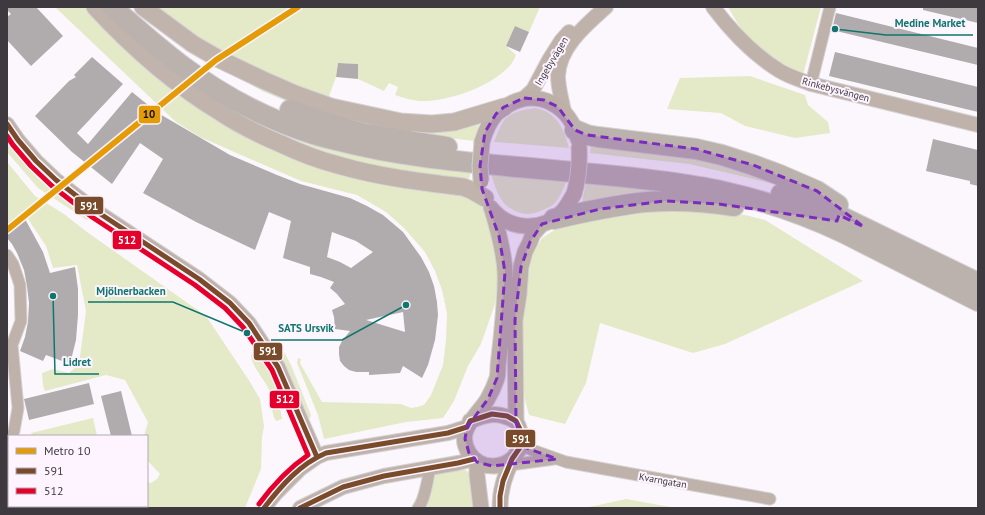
<svg xmlns="http://www.w3.org/2000/svg" width="985" height="515" font-family="'PT Sans',sans-serif">
<style>
.green{fill:#e4eac7}
.building{fill:#b0abac;fill-rule:evenodd}
.lines{fill:none;stroke-linecap:round;stroke-linejoin:round}
.minor-casing{stroke:#d5d2d5;stroke-width:13}
.tertiary-casing{stroke:#d5d2d5;stroke-width:16}
.secondary-casing{stroke:#d5d2d5;stroke-width:17}
.primary-casing{stroke:#d5d2d5;stroke-width:19}
.motorway-casing{stroke:#d5d2d5;stroke-width:22}
.minor{stroke:#bfb2ab;stroke-width:11}
.tertiary{stroke:#bfb2ab;stroke-width:14}
.secondary{stroke:#bdb0a9;stroke-width:15}
.primary{stroke:#c0b4ad;stroke-width:17}
.motorway{stroke:#bbb1ad;stroke-width:20}
.secondary-bridge-casing{stroke:#d5d2d5;stroke-width:17;stroke-linecap:butt}
.secondary-bridge{stroke:#bdb0a9;stroke-width:15}
.bus-1-casing{stroke:#fdf4ff;stroke-width:8}
.bus-2-casing{stroke:#fdf4ff;stroke-width:8}
.bus-1{stroke:#7a4b2a;stroke-width:5}
.bus-2{stroke:#e4002b;stroke-width:5}
.metro-1-casing{stroke:#fdf4ff;stroke-width:9}
.metro-1{stroke:#e49b06;stroke-width:6}
.marked{fill:#7b2cbf;fill-opacity:0.2;stroke:#7b2cbf;stroke-width:3;stroke-dasharray:8 5;stroke-linejoin:round}
.labels{text-anchor:middle;stroke-width:4;stroke-linejoin:round;paint-order:stroke}
.street-label{font-size:10px;fill:#3d393e;stroke:#fdf4ff}
.leader{fill:none;stroke:#0f766e;stroke-width:1.5}
.callout-dot{fill:#0f766e;stroke:#fdf4ff;stroke-width:1.5}
.callout-label{font-size:11px;text-anchor:middle;font-weight:bold;fill:#0f766e;stroke:#fdf4ff;stroke-width:4;stroke-linejoin:round;paint-order:stroke}
.line-badge{stroke:#fdf4ff;stroke-width:1.5}
.badge-label{font-size:11px;text-anchor:middle;font-weight:bold;fill:#fff}
.pale-badge-label{font-size:11px;text-anchor:middle;font-weight:bold;fill:#111}
</style>
<rect width="100%" height="100%" fill="#fcf7fc"/>
<!-- green -->
<path class="green" d="M55,7H86L126,49L334,172L367,182L465,191L476,198L482,207L488,222L494,238L499,279L495,304L481,344L468,366L454,401L443,418L406,422L324,439L318,415L297,363L298,358L301,359L300,363L322,402L401,404L411,408L417,407L424,405L431,395L443,365L446,340L447,313L442,290L435,271L425,252L404,228L386,212L357,195L301,181L200,137L176,122Z
M154,7H540L529,32L515,26L506,46L516,55C515,58 513,61 512,63C494,86 448,102 419,101C411,100 403,98 395,95L398,87L389,83L384,91L358,79V64L338,63L336,77L328,99L306,92L216,50Z
M728,7H821L803,75L764,53L744,34Z
M222,68L331,112L480,120L475,141L404,133L310,111L262,91Z
M750,76L805,95L808,105L828,122L830,133L795,138L745,126L721,113L667,109L680,78Z
M219,99L471,171L469,179L445,177L334,160L231,114Z
M535,108C539,109 544,110 547,112C561,120 565,134 569,148L494,142C497,135 500,125 505,119C512,112 526,109 535,108Z
M7,137C30,171 57,191 88,217V219L87,220L38,188L7,152Z
M591,143L711,159L801,191L741,176L689,164L590,153Z
M7,162L35,196L64,214L87,232L206,316L250,382L260,399L264,426L262,437L261,469L245,508H99L98,506H147V482L151,483L157,479L160,474L147,460V436H144L148,422L125,380L106,375L45,391L43,386L42,373L53,369L69,373L79,364L86,311L77,265L53,268L46,246L26,216L7,227Z
M491,174L567,180C564,187 559,200 554,204C547,209 533,215 525,214C517,213 508,208 503,202C497,194 494,183 491,174Z
M586,182L641,186L707,198L581,208Z
M705,209L745,215L765,220L863,281L725,344L693,353L600,323L586,383L565,424L529,415L525,400L521,361L523,311L528,279L532,256L542,238L561,226L623,211Z
M282,348L291,365L311,415L310,418H305L297,395L280,355L279,352Z
M260,352L273,379L279,402L282,419L276,421C270,412 273,402 270,392C266,381 251,366 251,355L254,353Z
M93,418L97,436H33L31,433Z
M462,468L470,473L475,508H423L432,477L435,473Z
M626,499L676,508H585Z"/>
<!-- building -->
<path class="building" d="M7,7H36L63,36L31,66L7,40V17L11,14L7,10Z
M923,7H978V23L923,10Z
M836,13L978,48V65L832,30Z
M515,26L529,32L520,52L506,46Z
M835,52L978,87V112L829,76Z
M92,57L123,84L77,133L88,144L132,92L158,113L230,155L277,175L300,184L350,198L367,206L383,215L403,232L421,257L429,272L434,286L437,302L438,315L435,340L428,365L422,378L403,366L400,373L369,375V372H356L349,370L344,366L340,361L339,354V347L342,341L350,331L335,329L334,317L332,310L345,304L337,294L330,288L334,282L321,277L310,274V267L283,258L291,221L269,212L255,250L196,222L143,193L163,159L140,143L112,184L72,152L35,116L69,81L76,77L74,75ZM332,232L356,241L373,252L351,268L340,262L327,257ZM403,312L405,332L366,320Z
M338,63L358,64V79L336,77Z
M933,139L978,150V186L970,184V181L926,171Z
M25,219L43,252L50,273L75,267L78,289V315L76,340L70,364L46,355L43,361L20,351L25,337L28,322L29,303L27,286L24,270L17,253L12,244L7,238V233Z
M89,383L94,404L29,420L24,399Z
M121,391L132,436H111L101,396Z"/>
<g class="lines">
<!-- minor casing -->
<g class="minor-casing">
<path id="minor" d="M811,84L830,7
M7,255L13,264L20,285L21,321L12,345L18,408L14,431L11,436
M521,446L566,462L770,499
M510,465L554,459
M418,508C425,500 428,478 430,467"/>
</g>
<!-- tertiary casing -->
<g class="tertiary-casing">
<path id="tertiary" d="M713,7C731,31 754,55 780,71C790,77 801,80 811,84L978,125
M524,98L533,90L549,60L561,41L569,32
M564,112C562,100 558,88 558,76C559,47 586,25 606,7
M7,124L18,140L36,161L56,180L96,211L199,279L230,303L249,323L278,367L317,457
M264,508L276,493L300,469L317,457L326,453L448,433L467,427
M300,508L343,487L384,476L458,463L474,459"/>
</g>
<!-- secondary casing -->
<g class="secondary-casing">
<path id="secondary" d="M482,142C485,132 489,122 496,114C499,111 504,108 508,105C539,87 571,107 578,139
M491,208C509,231 542,232 562,212C567,207 570,200 574,194
M492,210C498,230 504,251 505,272C506,294 503,317 501,339C500,348 499,357 498,366C498,370 498,374 497,378C495,384 490,395 487,400C476,417 455,431 469,453C482,473 512,469 520,447C524,439 520,429 516,421L515,320L519,295L521,267L525,252L530,242L533,234L542,224
M470,421C490,413 497,412 516,421
M477,462V475L481,508
M500,508C500,488 505,477 512,459"/>
</g>
<!-- primary casing -->
<g class="primary-casing">
<path id="primary" d="M95,7C131,46 174,84 220,112C238,124 258,134 279,143C298,152 318,160 338,165C379,177 421,182 463,187L471,190L485,198
M143,7L193,44L219,59L263,80L295,94L331,107L401,122L432,124L454,122L504,107"/>
</g>
<!-- motorway casing -->
<g class="motorway-casing">
<path id="motorway" d="M112,7C135,27 157,47 181,65C221,95 266,119 313,134C322,137 331,139 340,141C395,155 451,161 507,166C560,171 614,175 667,182C688,185 709,188 729,193C769,202 808,216 844,233L978,301
M290,110C311,118 332,125 354,131C384,138 416,142 447,147
M575,130L587,135L598,137L696,149L722,155L753,165L780,175L817,191L838,205
M781,194L809,203L844,218L978,283
M554,219C579,213 604,208 630,204C664,199 700,201 734,206"/>
</g>
<!-- minor -->
<use href="#minor" class="minor"/>
<!-- tertiary -->
<use href="#tertiary" class="tertiary"/>
<!-- secondary -->
<use href="#secondary" class="secondary"/>
<!-- primary -->
<use href="#primary" class="primary"/>
<!-- motorway -->
<use href="#motorway" class="motorway"/>
<!-- secondary-bridge casing -->
<g class="secondary-bridge-casing">
<path id="secondary-bridge" d="M481,181L480,166L482,142
M574,194C579,177 580,164 579,146"/>
</g>
<!-- secondary-bridge -->
<use href="#secondary-bridge" class="secondary-bridge"/>
<!-- bus-1 casing -->
<g class="bus-1-casing">
<path id="bus-1" d="M7,124L18,140L36,161L56,180L96,211L199,279L230,303L249,323L278,367L317,457
M467,427L470,421L492,414L507,416L516,421L520,429L521,446L512,459L503,481L500,496V508
M264,508C281,486 300,464 326,453L448,433L467,427
M300,508L343,487L384,476L458,463L474,459"/>
</g>
<!-- bus-2 casing -->
<g class="bus-2-casing">
<path id="bus-2" d="M7,136L13,145L31,166L52,186L92,217L195,285L225,308L243,327L272,370L308,455C289,468 273,485 259,504"/>
</g>
<!-- bus-1 -->
<use href="#bus-1" class="bus-1"/>
<!-- bus-2 -->
<use href="#bus-2" class="bus-2"/>
<!-- metro-1 casing -->
<g class="metro-1-casing">
<path id="metro-1" d="M7,230L216,60L298,7"/>
</g>
<!-- metro-1 -->
<use href="#metro-1" class="metro-1"/>
</g>
<!-- marked area -->
<path class="marked" d="M524,98L544,100L558,107L575,130L587,135L696,149L753,165L817,191L864,227L839,215L837,221L719,204L665,201L600,209L542,224L530,242L521,267L515,320L516,421L521,446L557,459L492,466L477,462L469,453L465,439L467,427L488,399L497,378L505,272L499,236L482,189L480,166L485,132L496,114L504,107Z"/>
<g class="labels">
<!-- street labels -->
<g class="street-label">
<text transform="translate(551 61) rotate(-59)" y="4">Ingebyvägen</text>
<text transform="translate(836 89) rotate(15)" y="4">Rinkebysvängen</text>
<text transform="translate(663 480) rotate(10)" y="4">Kvarngatan</text>
</g>
</g>
<!-- callouts -->
<path class="leader" d="M835 29L886 35H973M247 333L173 302H88M406 305L342 340H271M53 296L55 374H99"/>
<g class="callout-dot">
<circle cx="835" cy="29" r="4"/>
<circle cx="247" cy="333" r="4"/>
<circle cx="406" cy="305" r="4"/>
<circle cx="53" cy="296" r="4"/>
</g>
<g class="callout-label">
<text x="930" y="27">Medine Market</text>
<text x="131" y="295">Mjölnerbacken</text>
<text x="306" y="332">SATS Ursvik</text>
<text x="77" y="366">Lidret</text>
</g>
<g class="line-badge">
<rect x="138" y="105" width="23" height="19" rx="4" fill="#e49b06"/>
<rect x="74" y="196" width="30" height="19" rx="4" fill="#7a4b2a"/>
<rect x="112" y="230" width="30" height="20" rx="4" fill="#e4002b"/>
<rect x="253" y="342" width="30" height="19" rx="4" fill="#7a4b2a"/>
<rect x="269" y="390" width="31" height="19" rx="4" fill="#e4002b"/>
<rect x="505" y="429" width="31" height="19" rx="4" fill="#7a4b2a"/>
</g>
<g class="badge-label">
<text x="89" y="210">591</text>
<text x="127" y="244">512</text>
<text x="268" y="355">591</text>
<text x="285" y="403">512</text>
<text x="521" y="443">591</text>
</g>
<g class="pale-badge-label">
<text x="149" y="118">10</text>
</g>
<!-- border -->
<rect width="985" height="515" fill="none" stroke="#3d393e" stroke-width="16"/>
<!-- legend -->
<rect x="8" y="435" width="140" height="72" fill="#fdf4ff" stroke="#b0a9b2"/>
<rect x="16" y="448" width="20" height="6" fill="#e49b06" stroke="#b0a9b2"/>
<text x="44" y="455" font-size="12" fill="#3d393e">Metro 10</text>
<rect x="16" y="468" width="20" height="6" fill="#7a4b2a" stroke="#b0a9b2"/>
<text x="44" y="475" font-size="12" fill="#3d393e">591</text>
<rect x="16" y="488" width="20" height="6" fill="#e4002b" stroke="#b0a9b2"/>
<text x="44" y="495" font-size="12" fill="#3d393e">512</text>
</svg>
